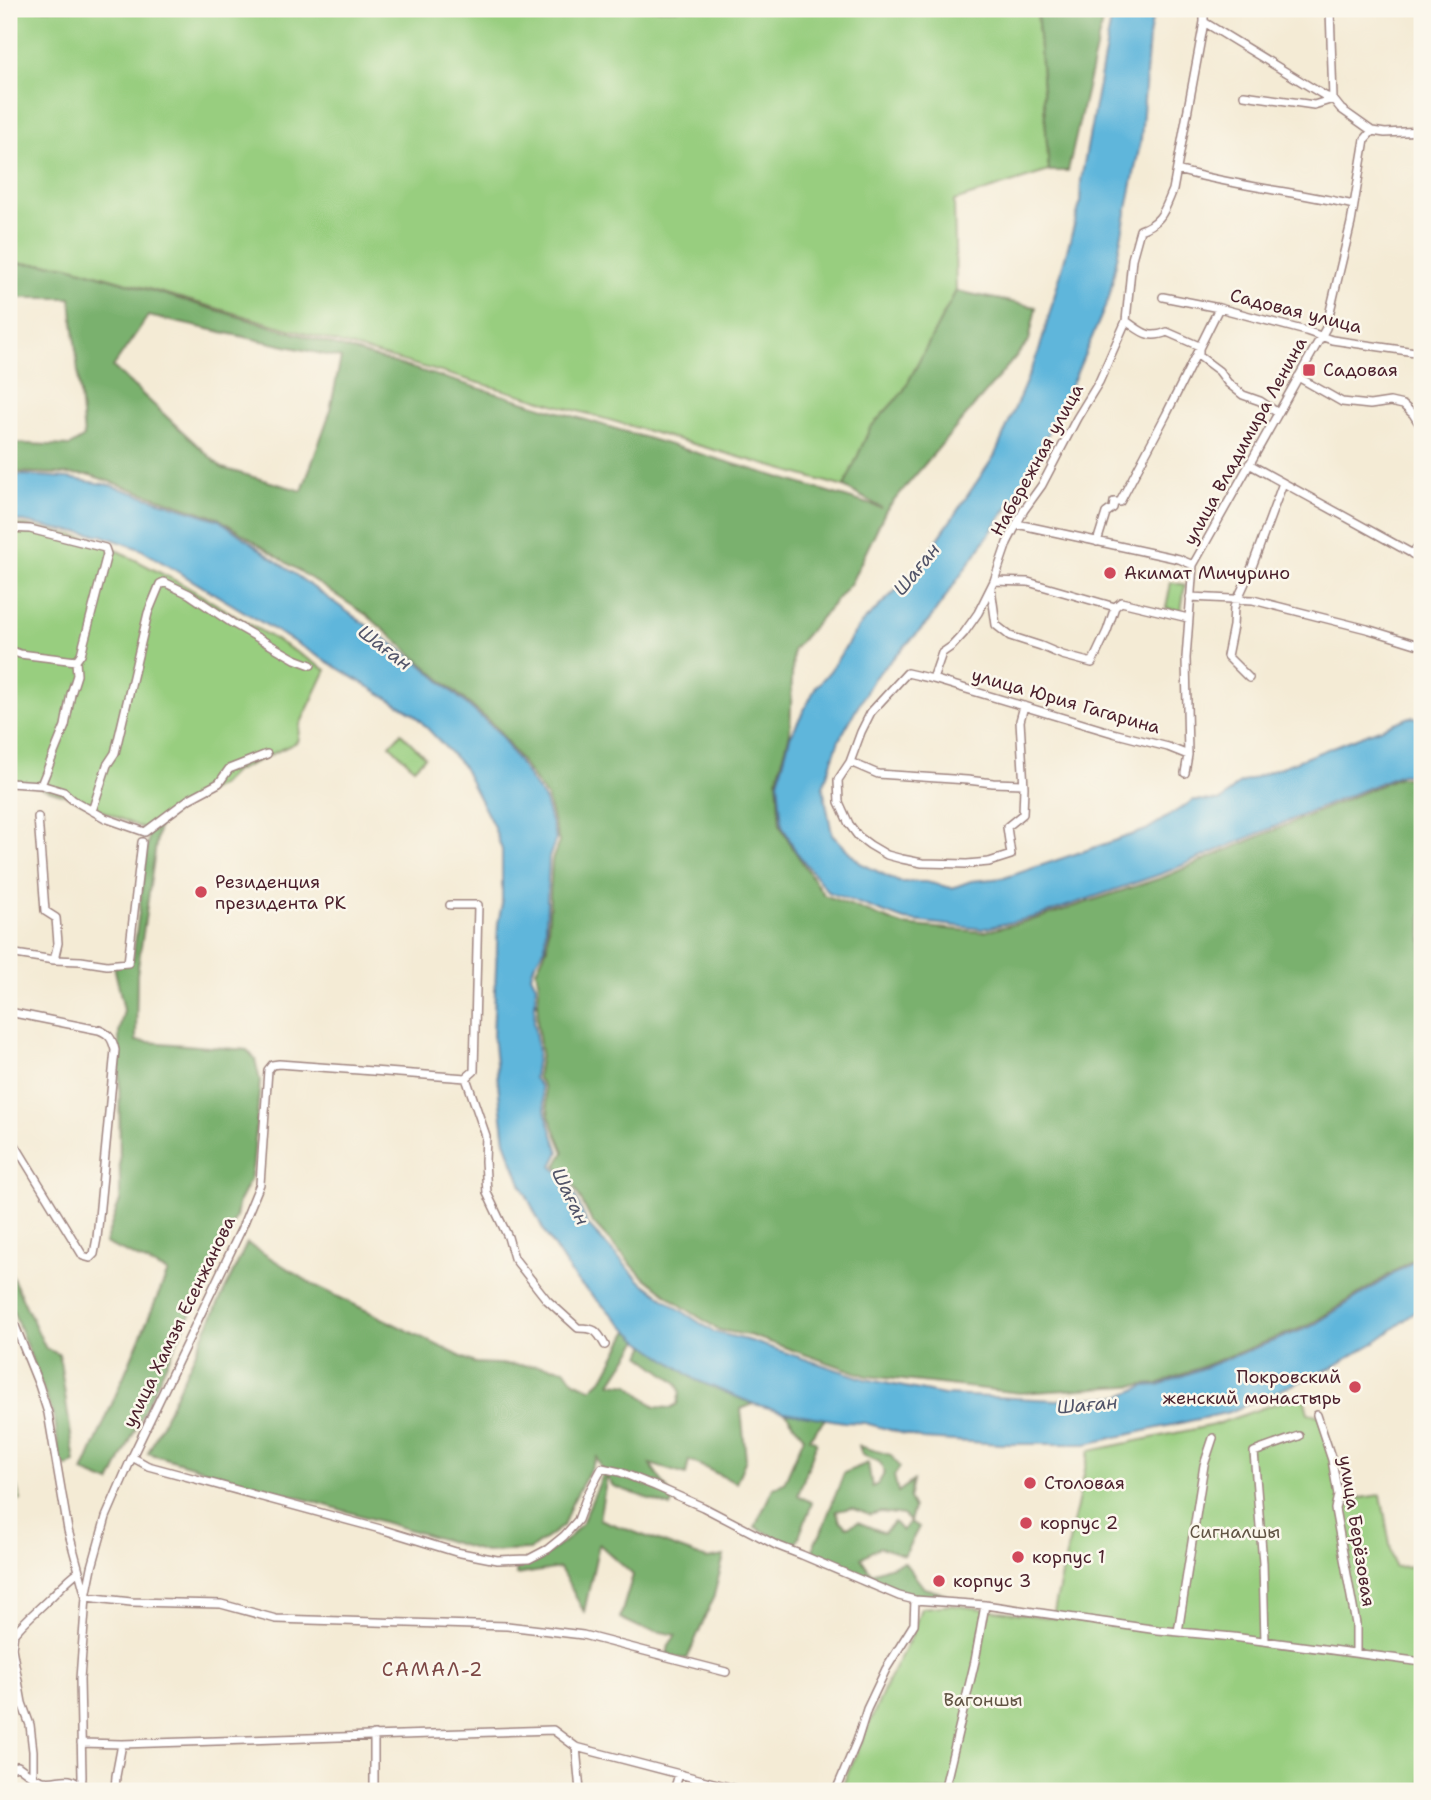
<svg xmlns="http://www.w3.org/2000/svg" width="1431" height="1800" font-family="'Shantell Sans',sans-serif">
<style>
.green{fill:#98ce7f;stroke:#717655;stroke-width:2}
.forest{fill:#7ab16e;stroke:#62684c;stroke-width:2;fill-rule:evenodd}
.water{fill:#5eb6db;stroke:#546a83;stroke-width:2}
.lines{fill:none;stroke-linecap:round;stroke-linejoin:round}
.minor-casing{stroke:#9f8580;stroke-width:10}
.minor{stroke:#fff;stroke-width:7}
.poi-dot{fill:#d1495b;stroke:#fbf7ec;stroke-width:2.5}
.labels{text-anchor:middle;stroke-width:5;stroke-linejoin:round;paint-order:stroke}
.street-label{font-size:18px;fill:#4a1f2b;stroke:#fbf7ec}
.poi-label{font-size:18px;fill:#4a1f2b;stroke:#fbf7ec;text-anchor:start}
.park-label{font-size:18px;fill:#615444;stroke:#fbf7ec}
.water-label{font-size:19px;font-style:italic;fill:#515469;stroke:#fbf7ec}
.neighbourhood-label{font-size:19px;letter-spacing:2px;fill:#7d4745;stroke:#fbf7ec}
</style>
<rect width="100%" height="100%" fill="#fbf7ec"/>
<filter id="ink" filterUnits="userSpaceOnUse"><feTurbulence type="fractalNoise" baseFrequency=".0143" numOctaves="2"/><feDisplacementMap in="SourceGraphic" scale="14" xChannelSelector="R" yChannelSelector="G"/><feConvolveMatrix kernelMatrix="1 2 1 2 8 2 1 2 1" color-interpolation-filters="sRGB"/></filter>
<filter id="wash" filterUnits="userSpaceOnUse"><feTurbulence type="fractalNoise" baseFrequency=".00686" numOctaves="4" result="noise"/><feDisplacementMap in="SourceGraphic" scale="28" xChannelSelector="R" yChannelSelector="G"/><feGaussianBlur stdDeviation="1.57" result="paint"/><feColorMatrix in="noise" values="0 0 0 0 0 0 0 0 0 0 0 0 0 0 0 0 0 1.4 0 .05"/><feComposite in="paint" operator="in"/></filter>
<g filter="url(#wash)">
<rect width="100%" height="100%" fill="#f4ebd5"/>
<!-- green -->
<path class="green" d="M9,9H1037L1049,171L954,201L956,291L903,392L870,428L844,487L65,265L9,263Z
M9,523L92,539L118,551L184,585L326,670L300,725L297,742L234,772L222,784L181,807L151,832L68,796L9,778Z
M1171,582L1185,585L1181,611L1166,608Z
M401,733L425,757L414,768L390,745Z
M1303,1394L1308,1413L1321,1416L1334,1459L1342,1501L1381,1495L1394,1567L1422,1566V1791H840L888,1681L911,1637L921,1608L951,1605L1054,1618V1611L1089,1451L1214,1425Z
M9,1465L21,1500L9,1503Z"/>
<!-- forest -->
<path class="forest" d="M1037,9H1105L1068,171H1049Z
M9,263L65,265L882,508L844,487L870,428L903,392L956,291L1036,307L1029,341L886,510L851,583L793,650L790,733L777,780L780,825L794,850L824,895L902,925L983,932L1039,918L1164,877L1399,777H1422V1254L1309,1325L1157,1384L1020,1393L867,1376L752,1336L719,1330L683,1307L641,1275L592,1222L572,1182L556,1166L564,1152L549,1116L544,1087L537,1077L541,1053L537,1023L539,985L536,970L547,948L552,860L559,842L547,798L498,729L368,616L218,518L90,475L9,472V443L70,446L84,437L71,298H9ZM148,316L341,358L329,415L302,491L222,468L113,367Z
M159,824L137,974L136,1041L247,1050L255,1059L260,1081L253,1164L250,1180L239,1201L236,1217L110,1483L83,1472L168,1272L105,1243L120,1200L119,1031L124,1010L114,966L133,960L149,832Z
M247,1243L314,1285L474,1363L544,1366L564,1369L574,1381L591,1389L604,1377L629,1330L639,1340L611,1383L629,1385L655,1407L670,1408L677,1404L680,1392L677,1383L641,1356L646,1344L696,1380L754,1404L741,1409L746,1459L736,1483L689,1460L686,1475L650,1464L674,1499L671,1507L613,1486L607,1477L599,1519L707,1559L724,1556L713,1599L687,1659L667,1656L669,1645L676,1635L641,1628L620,1618L633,1575L599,1544L584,1612L560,1568L516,1575L517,1564L538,1561L570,1537L582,1523L603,1475L597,1457L572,1503L563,1526L530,1550L485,1552L148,1453Z
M9,1270L46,1349L59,1354L75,1462L67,1467L60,1463L55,1421L9,1300Z
M785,1412L826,1418L809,1438L817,1442L798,1495L812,1503L795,1547L755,1527L773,1488L784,1483L804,1437Z
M859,1446L891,1455L900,1467L894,1476L898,1492L913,1481L909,1499L914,1508L910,1521L903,1515L881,1512L869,1515L852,1508L836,1511L840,1521L847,1527L858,1522L884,1533L894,1522L902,1531L909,1522L919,1527L904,1555L879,1547L861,1558L871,1573L904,1562L924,1588L945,1594L947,1599L899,1594L812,1555L815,1542L820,1535L844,1473L868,1463L872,1487L878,1484L885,1472L878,1461L862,1455Z"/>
<!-- water -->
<path class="water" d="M1113,9H1154L1149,36L1141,139L1109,298L1071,386L1022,487L928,622L874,678L839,740L823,787L832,834L860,863L899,882H926L952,888L971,881L1004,878L1146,830L1194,800L1221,801L1238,784L1410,717L1422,718V774H1401L1164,873L1038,916L982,929L904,920L828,892L795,850L782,825L778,782L790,737L816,687L830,671L859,626L917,570L995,455L1039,351L1080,204L1081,180Z
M23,475L68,478L109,485L219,520L422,665L498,732L545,801L556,839L549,858L545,948L535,963L531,975L536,985L534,1023L538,1052L534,1078L541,1087L546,1114L559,1152L552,1166L569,1182L587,1224L639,1280L679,1309L714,1332L751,1341L865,1379L944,1395L1057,1400L1121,1396L1145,1386L1159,1385L1310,1327L1422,1256V1307L1374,1343L1331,1368L1230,1412L1086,1444H1001L923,1439L865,1423L844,1422L785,1412L754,1404L696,1380L639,1340L575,1279L545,1233L522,1186L505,1141L500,1102L493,1035L498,923L502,904V850L493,825L462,765L414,714L140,549L101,535L56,529L19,521H9V476Z"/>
</g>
<g filter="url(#ink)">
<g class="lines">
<!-- minor casing -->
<g class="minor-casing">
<path id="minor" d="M1204,22L1325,96L1333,99L1341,109L1372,131L1385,133L1422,131
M1244,95L1314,105L1333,99L1330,9
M1177,170C1235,186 1296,192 1354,205
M1163,297L1219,308L1306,331L1332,340L1422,353
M1126,321C1141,331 1148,340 1167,332L1199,346V356L1219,371L1228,383L1243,395L1260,401L1278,413
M1298,377L1342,402L1370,405L1390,402L1403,405L1413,414L1422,428
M1249,464L1422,559
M1017,524L1179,559L1193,565
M9,528L30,529L105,548L107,554L81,654L76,661L20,654L9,650
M1097,542L1106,513L1113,508L1114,502H1120L1166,415L1219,308
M1412,554L1422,541
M994,581L1028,582L1115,607L1121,602L1188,618
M991,588L996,625L1010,636L1041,646L1062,655L1092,663L1107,631L1115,607
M1190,597L1253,600L1367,629L1422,646
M1249,678L1227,656L1233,626L1234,607L1250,572L1283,483
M933,679L1113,733L1168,747L1188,755
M1024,706L1020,721L1024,787L1023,814L1007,827L1011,855L989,862L967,864L922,863L902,859L887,855L870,845L858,836L849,824L839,802L838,780L850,762L861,732L871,712L907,673L933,679L942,653L952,646L964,633L978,613L994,581L1007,543L1024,510L1042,485L1077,418L1099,382L1126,321L1132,259L1140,230C1163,222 1164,210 1173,190L1204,22V9
M850,762L878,774L967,780L993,783L1023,784
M1185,773L1188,755L1186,658L1193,565L1326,328L1351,223L1365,139L1372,131
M9,783L41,785L64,792L73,800L105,818L145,832L189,799L219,783L229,769L267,754
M41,785L65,726L71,694L77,675L76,661
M92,811L107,765L115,753L148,613L160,584L164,582L189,594L232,623L295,659L311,665
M38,817L45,911L56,918L58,943L54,960
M9,953L54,960L81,961L107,965L128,963L142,842
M9,1012L99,1030C109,1034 112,1038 115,1050L97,1238L94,1254L90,1258L83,1256L9,1135
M466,1078L486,1136L485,1161L487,1193L508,1237L514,1258L547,1300L578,1328C596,1328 597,1331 605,1345
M9,1311L39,1385L48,1413L68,1530L86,1597L131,1602L221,1604L276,1619L507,1626L583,1635L726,1672
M1317,1415L1332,1460L1338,1495L1335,1509L1356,1624V1653
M132,1457L148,1466L384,1530L456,1552L497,1560L529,1559L548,1549L564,1536L578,1520L587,1496L602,1468L620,1472L655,1486L703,1507L776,1545L802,1555L899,1596L915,1600L985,1605L1158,1630L1233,1637L1422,1662
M1178,1632L1204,1465L1213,1438
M14,1633L12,1648L22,1703L30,1725L33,1751V1777
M12,1636C24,1621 39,1609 53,1595C62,1586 69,1578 79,1571
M1265,1641L1263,1563L1254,1452L1299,1436
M9,1710L22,1703
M374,1735V1791
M81,1743L122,1744L553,1730L576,1747L744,1791
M576,1747L580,1791
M9,1768L18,1766C26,1772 34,1779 43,1781C59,1784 67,1773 81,1787
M81,1791L82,1777L80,1679L86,1597L92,1567L106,1517L132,1457L241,1230L260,1184L268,1070L272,1065L279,1064L466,1078L474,1071L478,905H450
M115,1791L116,1776L122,1744
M674,1791L679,1774
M836,1791L857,1741L867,1709L886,1669L914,1624L915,1600
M944,1791L975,1661L985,1605"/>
</g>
<!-- minor -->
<use href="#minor" class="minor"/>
</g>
</g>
<!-- markers -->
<g class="poi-dot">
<rect x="1302" y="363" width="14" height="14" rx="3.5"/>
<circle cx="1110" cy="573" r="7"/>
<circle cx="201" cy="892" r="7"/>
<circle cx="1355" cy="1387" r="7"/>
<circle cx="1030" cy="1483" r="7"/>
<circle cx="1026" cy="1523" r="7"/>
<circle cx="1018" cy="1557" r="7"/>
<circle cx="939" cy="1581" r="7"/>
</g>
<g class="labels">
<!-- street labels -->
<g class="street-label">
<text transform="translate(1296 311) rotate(14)" y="6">Садовая улица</text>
<text transform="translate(1245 441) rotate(-61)" y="6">улица Владимира Ленина</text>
<text transform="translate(1037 460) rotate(-61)" y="6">Набережная улица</text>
<text transform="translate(1066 701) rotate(16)" y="6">улица Юрия Гагарина</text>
<text transform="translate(179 1322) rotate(-64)" y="6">улица Хамзы Есенжанова</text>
<text transform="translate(1357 1531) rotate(81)" y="6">улица Берёзовая</text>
</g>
<!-- poi labels -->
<g class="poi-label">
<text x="1323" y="376">Садовая</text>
<text x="1124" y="579">Акимат Мичурино</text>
<text x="215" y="888">Резиденция<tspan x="215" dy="21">президента РК</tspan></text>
<text x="1341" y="1383" text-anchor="end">Покровский<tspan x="1341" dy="21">женский монастырь</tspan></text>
<text x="1044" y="1489">Столовая</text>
<text x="1040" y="1529">корпус 2</text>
<text x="1032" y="1563">корпус 1</text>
<text x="953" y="1587">корпус 3</text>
</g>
<!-- park labels -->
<g class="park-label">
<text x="1235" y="1538">Сигналшы</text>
<text x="983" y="1706">Вагоншы</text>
</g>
<!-- water labels -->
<g class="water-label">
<text transform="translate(916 569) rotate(-51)" y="7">Шаған</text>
<text transform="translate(385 647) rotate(37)" y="7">Шаған</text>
<text transform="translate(571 1196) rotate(64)" y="7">Шаған</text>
<text transform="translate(1087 1404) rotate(-5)" y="7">Шаған</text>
</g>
<!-- neighbourhood labels -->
<g class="neighbourhood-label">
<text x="433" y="1676">САМАЛ-2</text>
</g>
</g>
<!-- margin -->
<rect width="1431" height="1800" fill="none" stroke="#fbf7ec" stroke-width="35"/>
</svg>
